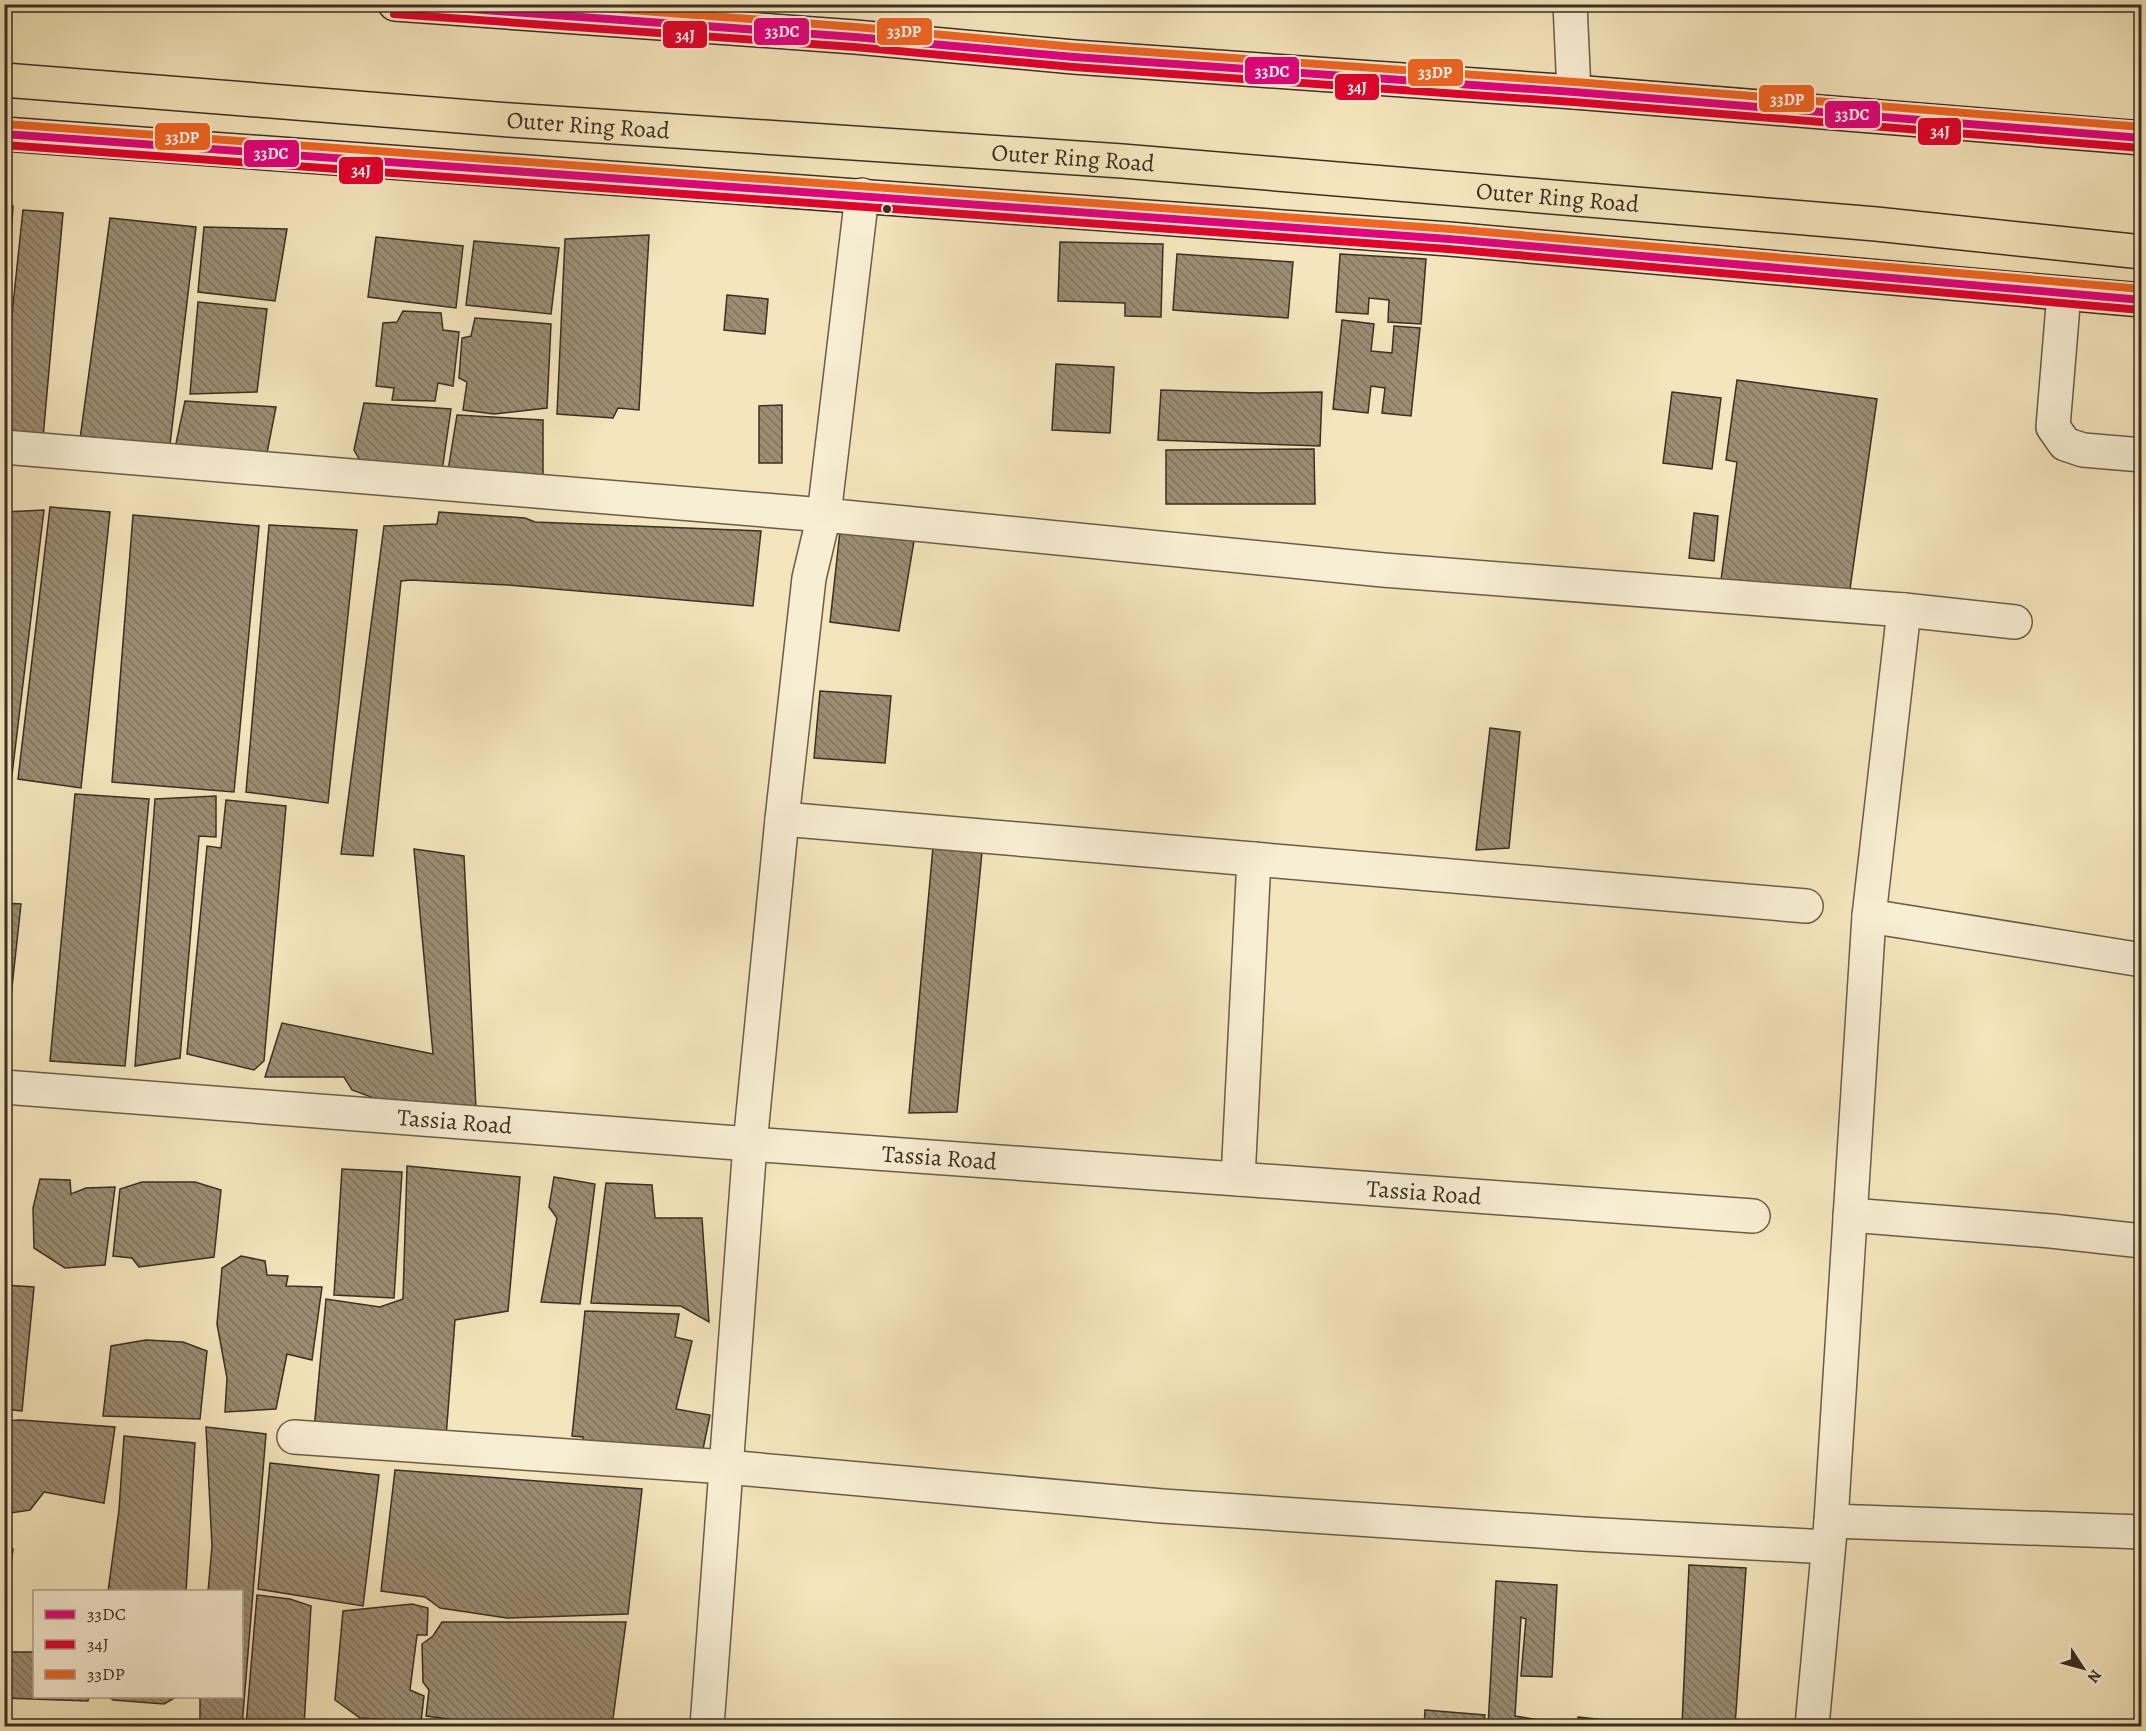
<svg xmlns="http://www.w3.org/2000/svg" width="2146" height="1731" font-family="Alegreya,serif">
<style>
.building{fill:url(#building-back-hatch);stroke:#3b2e24;stroke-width:1.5}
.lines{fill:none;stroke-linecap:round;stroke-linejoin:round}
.minor-casing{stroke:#6a5c4a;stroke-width:36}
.major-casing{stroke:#3b2e24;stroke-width:36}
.minor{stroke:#f8eed3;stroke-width:33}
.major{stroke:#f5e5bc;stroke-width:33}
.bus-1-casing{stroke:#f8eed3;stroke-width:12}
.bus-2-casing{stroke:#f8eed3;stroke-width:12}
.bus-3-casing{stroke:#f8eed3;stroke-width:12}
.bus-1{stroke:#e5007d;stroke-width:8}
.bus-2{stroke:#e4002b;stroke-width:8}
.bus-3{stroke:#f26522;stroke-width:8}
.bus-dot{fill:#3b2e24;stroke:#f8eed3;stroke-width:2}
.labels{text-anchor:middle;stroke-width:5;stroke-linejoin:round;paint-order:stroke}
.street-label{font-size:24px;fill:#3b2e24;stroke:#f8eed3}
.line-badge{stroke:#f8eed3;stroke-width:2}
.badge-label{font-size:16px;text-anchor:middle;font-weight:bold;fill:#fff}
</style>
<defs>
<pattern id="building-back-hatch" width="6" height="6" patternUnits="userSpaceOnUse" patternTransform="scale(1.5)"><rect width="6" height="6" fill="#9c8d73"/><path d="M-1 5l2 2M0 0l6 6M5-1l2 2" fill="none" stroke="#80745e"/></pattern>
</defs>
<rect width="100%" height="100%" fill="#f5e5bc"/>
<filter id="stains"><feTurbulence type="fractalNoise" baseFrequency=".00333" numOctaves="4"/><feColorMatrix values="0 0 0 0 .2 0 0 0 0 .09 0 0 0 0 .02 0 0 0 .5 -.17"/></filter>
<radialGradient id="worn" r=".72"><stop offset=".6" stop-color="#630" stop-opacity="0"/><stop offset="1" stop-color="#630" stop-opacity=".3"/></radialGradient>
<!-- building -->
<path class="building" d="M4,206H13L9,273L4,272Z
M23,210L63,213L43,438L4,435V390Z
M110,218L196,227L170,444L80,439Z
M204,227L287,229L275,301L198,292Z
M649,235L639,410L618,408L613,418L557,414L565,239Z
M376,237L463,246L456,308L368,297Z
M474,241L559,248L551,314L466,305Z
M1060,242L1163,244L1161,317L1125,316V303L1058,301Z
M1177,254L1293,262L1288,318L1173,310Z
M1340,254L1426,259L1421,324L1388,322L1389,300L1369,298L1368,314L1336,312Z
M727,295L768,299L765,334L724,330Z
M198,302L267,309L257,392L190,394Z
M403,311L441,313L443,330L459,332L453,386L438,383L435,401L392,400L394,388L376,386L383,323L397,322Z
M475,318L551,324L547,408L494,414L463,410L467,382L459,378L462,338L471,336Z
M1342,320L1374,324L1371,351L1392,353L1394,326L1420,328L1411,416L1382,413L1385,388L1371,386L1368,413L1333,409Z
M1056,364L1114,367L1110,433L1052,430Z
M1737,380L1877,399L1849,596L1721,580L1737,462L1726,460Z
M1161,390L1258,393L1322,392L1320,446L1158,440Z
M1672,392L1721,398L1712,469L1663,463Z
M185,401L276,407L266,458L174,453Z
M364,403L451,409L442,471L362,464L354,450Z
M782,405V463H759V406Z
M457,415L543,420V476L448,471Z
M1314,449L1315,504H1166V450Z
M50,507L110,512L81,788L18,779Z
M44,510L11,783H4V512Z
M439,512L525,518L535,522L761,531L753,606L508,585L411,580L401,581L373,856L341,854L384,526L437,524Z
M1694,513L1718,516L1714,561L1689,558Z
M133,515L259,526L234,792L112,782Z
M841,522L916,529L899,631L830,622Z
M269,525L357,530L328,803L246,792Z
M820,691L891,696L885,763L814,758Z
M1490,728L1520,732L1509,848L1476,850Z
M75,794L149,799L125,1066L50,1061Z
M216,796V837L199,836L180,1058L135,1066L155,799Z
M226,800L286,806L264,1061L254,1070L187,1054L207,846L221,848Z
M933,847L982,852L957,1112L909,1113Z
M414,849L464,856L476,1109L390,1104L352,1090L344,1077H265L282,1023L433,1054Z
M4,903L21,904L9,1015H4Z
M407,1166L520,1177L508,1311L455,1320L446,1437L314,1430L326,1299L380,1307L403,1299Z
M342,1169L402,1172L394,1298L334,1295Z
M554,1177L595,1184L580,1304L541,1302L557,1218L549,1207Z
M40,1179L70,1180L71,1194L86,1188L115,1187L105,1265L65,1268L34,1248L33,1208Z
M142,1182H195L221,1190L214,1257L139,1267L132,1258L113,1256L120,1189Z
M606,1183L652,1185L655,1218H702L709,1322L681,1306L591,1303Z
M241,1256L265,1261L267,1275L288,1276L286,1286L322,1287L312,1360L287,1354L276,1409L225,1412L227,1378L217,1324L222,1268Z
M4,1285L34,1287L22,1411L4,1409Z
M585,1311L679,1314L675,1337L692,1341L676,1409L710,1415L702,1454L583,1447V1437L572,1436Z
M146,1340L183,1342L207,1351L200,1419L103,1416L111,1346Z
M21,1420L115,1427L104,1503L44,1492L30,1510L4,1514V1421Z
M206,1427L266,1434L242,1726H200V1696H242V1592H208L212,1546Z
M124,1436L195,1443L186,1592H108L119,1510Z
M270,1463L379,1475L363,1606L258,1589Z
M395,1470L642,1489L628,1614L507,1618L440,1608L425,1597L381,1591Z
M4,1549H13L4,1618Z
M1689,1565L1746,1568L1735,1726H1682Z
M1496,1581L1557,1585L1552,1677L1521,1676L1526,1619L1521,1617L1515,1716L1545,1721V1726H1488Z
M257,1595L290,1599L311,1606L304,1726H246Z
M412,1604L428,1608L427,1635H417L410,1690L424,1696L421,1722L360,1718L335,1700L343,1611Z
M442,1622H626L612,1726H500L426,1716L429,1690L423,1682L422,1644L433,1636Z
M4,1643L12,1652H34V1696H89L88,1701L4,1698Z
M108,1696H178L164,1704L113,1700Z
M1425,1710L1485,1715L1483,1726H1424Z
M1578,1717L1605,1720V1726H1577Z"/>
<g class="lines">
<!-- minor casing -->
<g class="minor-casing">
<g id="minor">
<path d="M1570,4L1574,92"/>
<path d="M2064,293L2053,427L2065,444L2083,450L2142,455"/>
<path d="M4,447L824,515L1383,570L1904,610L2015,622"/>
<path d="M782,819L1806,906"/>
<path d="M1869,916L2142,960"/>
<path id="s1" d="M4,1087L750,1144L1753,1216"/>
<path d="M1238,1179L1254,859"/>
<path d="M1850,1215L2051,1231L2142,1241"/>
<path d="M294,1437L726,1467L1162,1506L1583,1534L1828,1547"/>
<path d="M1831,1521L2142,1532"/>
<path d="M707,1726L750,1144L782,819L809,578L824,515L862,195"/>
<path d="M1812,1726L1831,1521L1869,916L1904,610"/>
</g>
</g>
<!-- major casing -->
<g class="major-casing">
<g id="major">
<path d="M395,4L855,37L1074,57L1574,92L2142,138"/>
<path id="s2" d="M4,80L510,120L1122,161L1876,224L2142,252"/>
<path d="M4,134L1449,239L2142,300"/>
</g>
</g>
<!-- minor -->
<use href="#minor" class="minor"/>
<!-- major -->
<use href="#major" class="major"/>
<!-- bus-1 casing -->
<g class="bus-1-casing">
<path id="bus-1" d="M402,4L855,37L1074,57L1574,92L2142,138
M4,134L1449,239L2142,300"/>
</g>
<!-- bus-2 casing -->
<g class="bus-2-casing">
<path id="bus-2" d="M394,14L854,47L1073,67L1573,102L2141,148
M4,145L1448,249L2141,310"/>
</g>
<!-- bus-3 casing -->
<g class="bus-3-casing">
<path id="bus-3" d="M549,4L856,27L1075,47L1575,82L2142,127
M5,124L1450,229L2142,289"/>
</g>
<!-- bus-1 -->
<use href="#bus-1" class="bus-1"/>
<!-- bus-2 -->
<use href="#bus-2" class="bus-2"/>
<!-- bus-3 -->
<use href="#bus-3" class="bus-3"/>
</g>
<!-- markers -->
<circle class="bus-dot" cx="887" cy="209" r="5"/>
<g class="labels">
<!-- street labels -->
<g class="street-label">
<text dy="8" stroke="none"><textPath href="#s2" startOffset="586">Outer Ring Road</textPath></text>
<text dy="8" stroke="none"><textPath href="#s2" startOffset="1072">Outer Ring Road</textPath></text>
<text dy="8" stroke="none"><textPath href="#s2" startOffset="1558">Outer Ring Road</textPath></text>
<text dy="8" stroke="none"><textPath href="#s1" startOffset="452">Tassia Road</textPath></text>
<text dy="8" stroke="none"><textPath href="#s1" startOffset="938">Tassia Road</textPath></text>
<text dy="8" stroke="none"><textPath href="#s1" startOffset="1424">Tassia Road</textPath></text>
</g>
</g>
<g class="line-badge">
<rect x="876" y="17" width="57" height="29" rx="6" fill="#f26522"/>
<rect x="753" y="17" width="57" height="29" rx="6" fill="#e5007d"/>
<rect x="662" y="20" width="46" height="29" rx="6" fill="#e4002b"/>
<rect x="1244" y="56" width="56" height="29" rx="6" fill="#e5007d"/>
<rect x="1407" y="58" width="57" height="29" rx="6" fill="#f26522"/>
<rect x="1334" y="73" width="46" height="28" rx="6" fill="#e4002b"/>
<rect x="1758" y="84" width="57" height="29" rx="6" fill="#f26522"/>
<rect x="1824" y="100" width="57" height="29" rx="6" fill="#e5007d"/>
<rect x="1917" y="117" width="45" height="29" rx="6" fill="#e4002b"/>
<rect x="154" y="122" width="57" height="29" rx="6" fill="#f26522"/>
<rect x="243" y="139" width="57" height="29" rx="6" fill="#e5007d"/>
<rect x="338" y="156" width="46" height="29" rx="6" fill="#e4002b"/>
</g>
<g class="badge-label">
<text x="904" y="37">33DP</text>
<text x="782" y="37">33DC</text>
<text x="685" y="41">34J</text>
<text x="1272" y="77">33DC</text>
<text x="1435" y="78">33DP</text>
<text x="1357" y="93">34J</text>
<text x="1787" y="105">33DP</text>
<text x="1852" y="120">33DC</text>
<text x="1940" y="137">34J</text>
<text x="182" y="143">33DP</text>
<text x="271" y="159">33DC</text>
<text x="361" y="176">34J</text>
</g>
<!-- margin -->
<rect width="2146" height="1731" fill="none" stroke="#f5e5bc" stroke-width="24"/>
<rect x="6" y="6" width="2134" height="1719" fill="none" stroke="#3b2e24" stroke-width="3"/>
<rect x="12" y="12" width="2122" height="1707" fill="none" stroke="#3b2e24" stroke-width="1.5"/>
<!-- legend -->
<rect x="33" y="1590" width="210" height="108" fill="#f8eed3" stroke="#aca18d" stroke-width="1.5"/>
<rect x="45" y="1610" width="30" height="9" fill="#e5007d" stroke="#aca18d" stroke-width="1.5"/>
<text x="87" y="1620" font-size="18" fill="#3b2e24">33DC</text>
<rect x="45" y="1640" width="30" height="9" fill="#e4002b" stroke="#aca18d" stroke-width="1.5"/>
<text x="87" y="1650" font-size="18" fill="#3b2e24">34J</text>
<rect x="45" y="1670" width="30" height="9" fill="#f26522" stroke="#aca18d" stroke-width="1.5"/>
<text x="87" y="1680" font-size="18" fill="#3b2e24">33DP</text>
<!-- north arrow -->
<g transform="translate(2083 1668) rotate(126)" stroke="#f8eed3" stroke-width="4.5" paint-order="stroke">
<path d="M0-4.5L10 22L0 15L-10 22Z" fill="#3b2e24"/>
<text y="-9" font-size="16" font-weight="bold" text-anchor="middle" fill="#3b2e24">N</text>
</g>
<rect width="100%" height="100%" filter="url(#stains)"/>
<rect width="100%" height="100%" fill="url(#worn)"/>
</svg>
